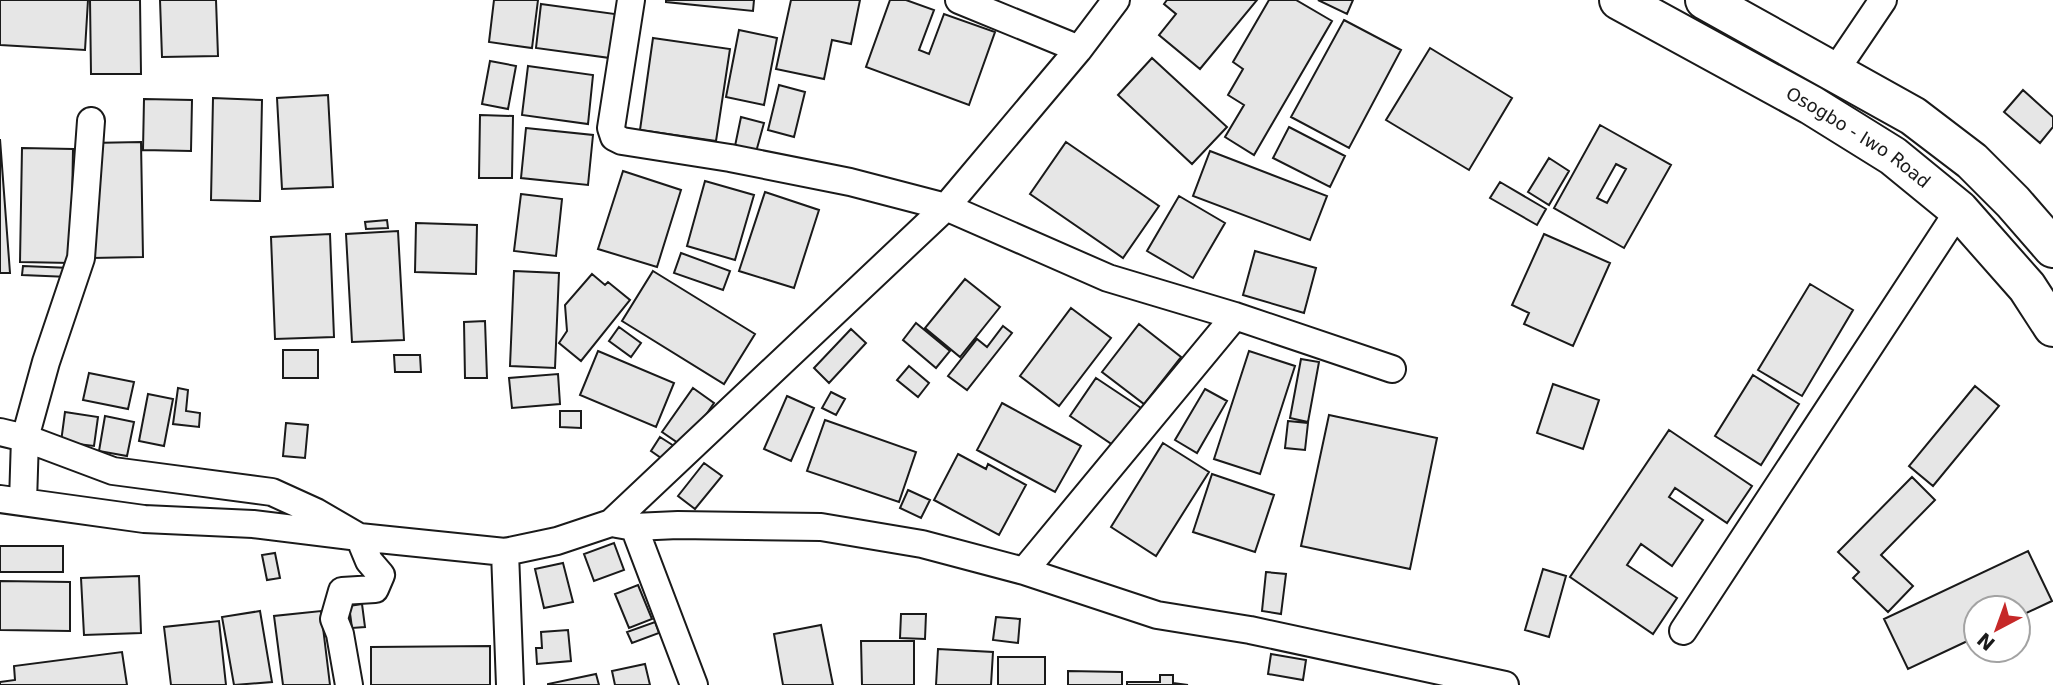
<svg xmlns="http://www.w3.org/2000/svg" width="2053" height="685" font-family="'DejaVu Sans',sans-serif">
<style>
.building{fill:#e6e6e6;stroke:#1a1a1a;stroke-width:2;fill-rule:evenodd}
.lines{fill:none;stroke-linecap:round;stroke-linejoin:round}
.street-casing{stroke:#1a1a1a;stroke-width:30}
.primary-casing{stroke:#1a1a1a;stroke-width:42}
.street{stroke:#fff;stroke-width:26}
.primary{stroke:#fff;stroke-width:38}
.labels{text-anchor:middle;stroke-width:5;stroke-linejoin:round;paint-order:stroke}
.street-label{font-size:18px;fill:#1a1a1a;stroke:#fff}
</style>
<rect width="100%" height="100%" fill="#fff"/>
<!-- building -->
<path class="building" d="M0,0H88L85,50L0,45Z
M90,0H140L141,74H91Z
M160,0H216L218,56L162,57Z
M494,0H538L532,48L489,42Z
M666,0H754L753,11L666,2Z
M791,0H860L851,44L832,40L824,79L776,69Z
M890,0H906L934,10L919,50L929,54L944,14L995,32L969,105L866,67Z
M1167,0H1257L1200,69L1159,35L1176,14L1164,4Z
M1269,0H1296L1332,21L1254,155L1225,137L1244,105L1228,95L1243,69L1233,62Z
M1318,0H1353L1347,14Z
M541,4L615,14L610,58L536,48Z
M1344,20L1401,50L1349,148L1291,117Z
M739,30L777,38L764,105L726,97Z
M653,38L730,49L716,141L640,130Z
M1430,48L1512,98L1469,170L1386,120Z
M1152,58L1227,127L1192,164L1118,95Z
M490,61L516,66L508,109L482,104Z
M528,66L593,75L588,124L522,115Z
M779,85L805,92L794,137L768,130Z
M2023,90L2053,117V127L2040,143L2004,112Z
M328,95L333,187L282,189L277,98Z
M213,98L262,100L260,201L211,200Z
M144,99L192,100L191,151L143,150Z
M480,115L513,116L512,178H479Z
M741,117L764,123L756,152L735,146Z
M1600,125L1671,165L1624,248L1554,208ZM1616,164L1626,169L1607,203L1597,198Z
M1289,127L1345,156L1330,187L1273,158Z
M526,128L593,135L588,185L521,178Z
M0,139L10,273H0Z
M141,142L143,257L92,258L90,143Z
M1066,142L1159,206L1123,258L1030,194Z
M22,148L73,149L71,263L20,262Z
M1210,151L1327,196L1310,240L1193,196Z
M1549,158L1569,171L1549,205L1528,192Z
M623,171L681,190L657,267L598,249Z
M705,181L754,195L735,260L687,246Z
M1500,182L1546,209L1537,225L1490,198Z
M765,192L819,210L794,288L739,271Z
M521,194L562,199L556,256L514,251Z
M1179,196L1225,223L1193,278L1147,251Z
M387,220L388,228L366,229L365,222Z
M416,223L477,225L476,274L415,272Z
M398,231L404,340L352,342L346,234Z
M330,234L334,337L275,339L271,237Z
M1544,234L1610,263L1573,346L1524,324L1529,313L1512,305Z
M1255,251L1316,268L1304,313L1243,295Z
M681,253L730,271L723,290L674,273Z
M23,266L70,268L69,277L22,275Z
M514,271L559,273L555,368L510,366Z
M653,271L755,334L724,384L622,321Z
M592,274L605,285L608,282L630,300L581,361L559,343L567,331L565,305Z
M965,279L1000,307L960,357L925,328Z
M1810,284L1853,310L1802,396L1758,370Z
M1071,308L1111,338L1059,406L1020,376Z
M485,321L487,378H465L464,322Z
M916,323L950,351L936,368L903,340Z
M1139,324L1181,357L1144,404L1102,372Z
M1003,326L1012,333L967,390L948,376L977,339L987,347Z
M619,327L641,343L631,357L609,341Z
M851,329L866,343L829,383L814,368Z
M283,350H318V378H283Z
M598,351L674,383L656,427L580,395Z
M1249,351L1295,366L1260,474L1214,459Z
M394,355H420L421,372H395Z
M1301,359L1319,362L1308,422L1290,418Z
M909,366L929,383L918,397L897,380Z
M89,373L134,382L128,409L83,400Z
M558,374L560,404L512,408L509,378Z
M1753,375L1799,404L1761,465L1715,436Z
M1096,378L1141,408L1116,447L1070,416Z
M1553,384L1599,400L1583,449L1537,433Z
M1975,386L1999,406L1933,486L1909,466Z
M178,388L188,390L186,411L200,413L199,427L173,424Z
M693,388L714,403L684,447L662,432Z
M1205,389L1227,401L1197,453L1175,440Z
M831,392L845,399L836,415L822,408Z
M148,394L173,399L164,446L139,441Z
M787,396L814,408L791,461L764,449Z
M1002,403L1081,446L1055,492L977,450Z
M560,411H581V428L560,427Z
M65,412L98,417L94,446L61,442Z
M1329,415L1437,438L1410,569L1301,546Z
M105,416L134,422L127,456L99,451Z
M825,420L916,452L899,502L807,471Z
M1288,421L1308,423L1305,450L1285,448Z
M286,423L308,425L305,458L283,456Z
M1669,430L1752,486L1727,523L1675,488L1669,497L1703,520L1672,566L1641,544L1627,565L1677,598L1653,634L1570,577Z
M660,437L674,446L664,460L651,451Z
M1163,443L1209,472L1156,556L1111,527Z
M958,454L986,469L988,464L1026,485L999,535L934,500Z
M704,463L722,476L695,509L678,496Z
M1212,474L1274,495L1255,552L1193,532Z
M1912,477L1935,500L1881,555L1913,586L1888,612L1853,578L1859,572L1838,552Z
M908,490L930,500L921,518L900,508Z
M614,543L624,570L594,581L584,554Z
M0,546H63V572H0Z
M2028,551L2052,601L2018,617V608H1976V637L1908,669L1884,619Z
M275,553L280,578L267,580L262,555Z
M563,563L573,602L544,608L535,569Z
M1543,569L1566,576L1549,637L1525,630Z
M1266,572L1286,574L1281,614L1262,611Z
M139,576L141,633L84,635L81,578Z
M0,581L70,582V631L0,630Z
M638,585L652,619L629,628L615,594Z
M362,604L365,627L352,628L349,606Z
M260,611L272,682L234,685L222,617Z
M321,611L330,685H283L274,616Z
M901,614H926L925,639L900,638Z
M996,617L1020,619L1018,643L993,640Z
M219,621L226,685H171L164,627Z
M655,622L659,633L632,643L627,632Z
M821,625L833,685H783L774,634Z
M568,630L571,661L537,664L536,648H542L541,632Z
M861,641H914V685H862Z
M490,646V685H371V647Z
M938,649L993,652L991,685H936Z
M122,652L127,685H0V682L15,680L14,666Z
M1271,654L1306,660L1303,680L1268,674Z
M998,657H1045V685H998Z
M645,664L650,685H615L612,671Z
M1068,671L1122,672V685H1068Z
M596,674L599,685H548V684Z
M1160,675H1173V683L1188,685H1127V682H1160Z"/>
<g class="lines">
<!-- street casing -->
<g class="street-casing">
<path id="street" d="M631,0L611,128L614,137L622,141L730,158L850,182L946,207L1108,278L1235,316L1392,369
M959,0L1079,49
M1835,71L1883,0
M0,432L25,438L113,471L272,492L316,512L359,537L369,561L381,575L375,589L342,591L334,619L340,634L349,685
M0,499L144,519L253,524L359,537L505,552L557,541L611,523L946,207L1079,49L1116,0
M23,502L25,438L46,362L81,258L91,121
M617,524L634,527L694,685
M634,527L678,525L821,527L922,544L1024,571L1157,615L1250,630L1505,685
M505,552L510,685
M1024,571L1235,316
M1683,631L1959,210"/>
</g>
<!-- primary casing -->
<g class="primary-casing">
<g id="primary">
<path id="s1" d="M1619,0L1811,105L1893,156L1959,210L2027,287L2053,327"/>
<path d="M1705,0L1913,116L1972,161L2013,202L2053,248"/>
</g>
</g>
<!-- street -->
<use href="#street" class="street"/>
<!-- primary -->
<use href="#primary" class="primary"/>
</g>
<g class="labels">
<!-- street labels -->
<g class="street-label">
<text dy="6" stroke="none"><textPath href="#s1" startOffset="276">Osogbo - Iwo Road</textPath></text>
</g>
</g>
<!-- north arrow -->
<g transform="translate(1997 629) rotate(221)"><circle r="33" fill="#ffffff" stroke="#a3a3a3" stroke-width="2"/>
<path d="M0-5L12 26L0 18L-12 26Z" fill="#c62828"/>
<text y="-10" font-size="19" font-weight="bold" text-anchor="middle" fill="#1a1a1a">N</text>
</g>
</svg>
